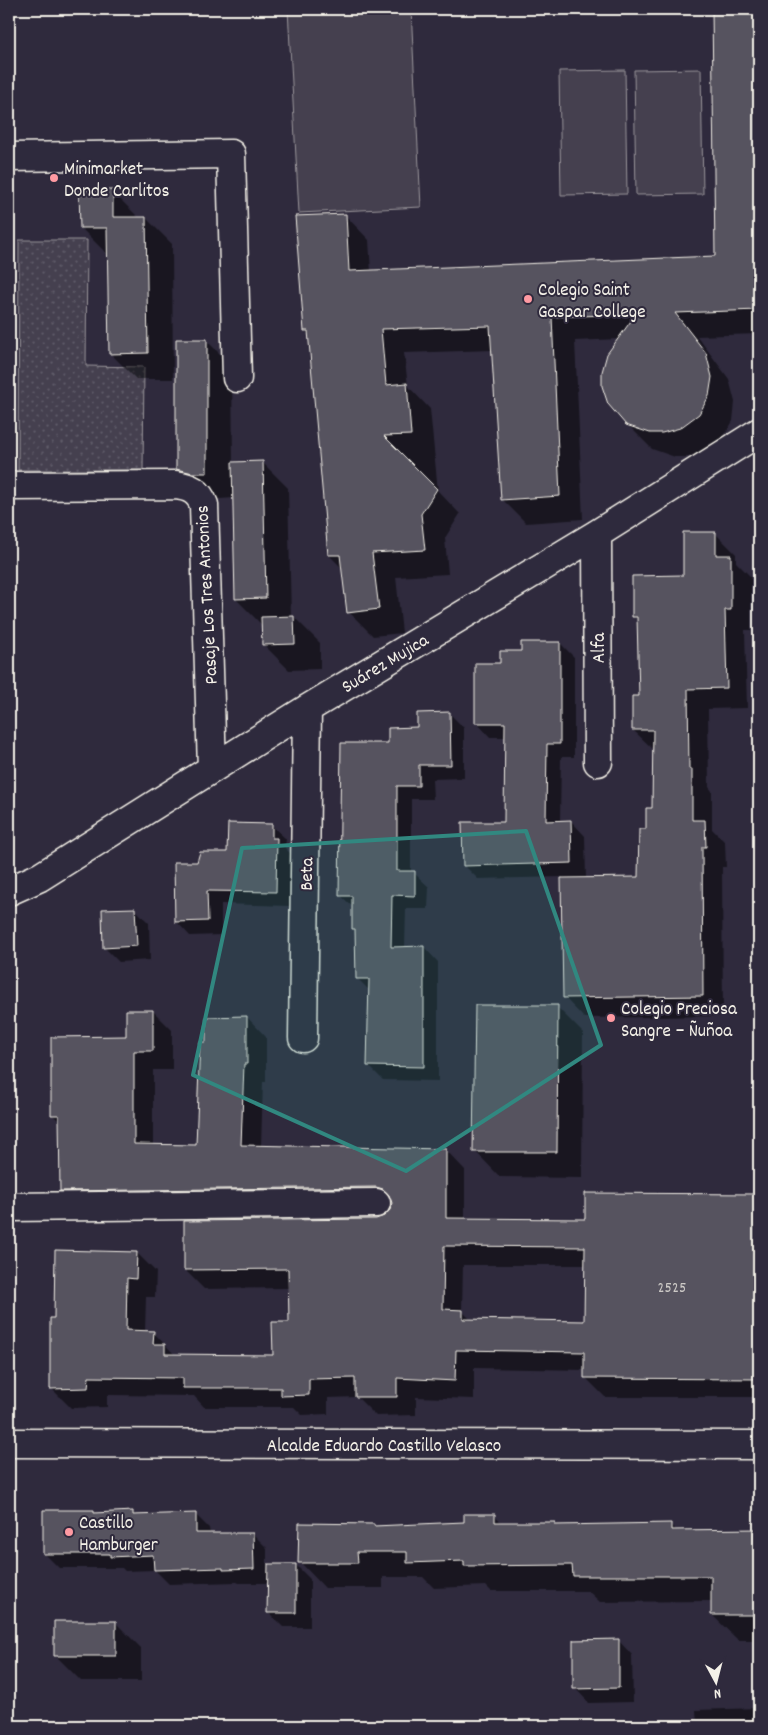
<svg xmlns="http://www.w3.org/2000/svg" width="768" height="1735" font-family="Dekko,sans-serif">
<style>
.grass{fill:url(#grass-dots);stroke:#9c989c}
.garden{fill:#454050;stroke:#9c989c}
.shadow{fill:#0007;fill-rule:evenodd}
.building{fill:#56525f;stroke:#f4f1e8;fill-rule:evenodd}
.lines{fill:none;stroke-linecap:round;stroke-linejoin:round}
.minor-casing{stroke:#f4f1e8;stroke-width:31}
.secondary-casing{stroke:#f4f1e8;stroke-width:31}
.minor{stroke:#2f2a3d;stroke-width:28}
.secondary{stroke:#2f2a3d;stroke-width:28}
.marked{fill:#318880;fill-opacity:0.2;stroke:#318880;stroke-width:4;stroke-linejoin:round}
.poi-dot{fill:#ff9aa2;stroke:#2f2a3d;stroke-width:2}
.labels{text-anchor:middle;stroke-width:4;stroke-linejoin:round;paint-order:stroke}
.number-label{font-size:16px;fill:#ccc9c6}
.poi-label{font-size:19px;fill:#f4f1e8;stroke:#2f2a3d;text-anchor:start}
.street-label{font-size:19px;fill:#f4f1e8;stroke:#2f2a3d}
</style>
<defs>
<pattern id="grass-dots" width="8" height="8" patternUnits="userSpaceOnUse" patternTransform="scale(1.25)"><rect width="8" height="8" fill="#454050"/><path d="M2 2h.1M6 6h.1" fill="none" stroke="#605c69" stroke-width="1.8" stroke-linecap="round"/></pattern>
</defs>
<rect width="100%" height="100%" fill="#2f2a3d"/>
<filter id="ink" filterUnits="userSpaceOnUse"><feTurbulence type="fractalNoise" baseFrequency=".02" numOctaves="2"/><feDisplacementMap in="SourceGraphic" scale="10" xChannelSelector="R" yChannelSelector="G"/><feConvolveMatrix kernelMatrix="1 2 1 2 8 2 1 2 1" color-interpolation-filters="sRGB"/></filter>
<g filter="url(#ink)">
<!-- grass -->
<path class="grass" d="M19,240H87L86,366L144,367L143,470H18Z"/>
<!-- garden -->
<path class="garden" d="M288,9H411L421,207L299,213Z
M701,69L703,194L636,195L634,70Z
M625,70L627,194L561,195L559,71Z"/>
<!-- shadow -->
<path class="shadow" d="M713,9H759V334L697,336L729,379L735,402L733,421L723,438L705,452L686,457H675L652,449L627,424L619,339L575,341L583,519L526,523L502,499L493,350L404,353L408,386L430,409L438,491L460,514L445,538L448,574L396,577L402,633L373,636L349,612L343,569L329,555L309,335L305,331L345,215L369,240L371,272L716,257Z
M112,191L138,217L146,218L172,244L173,379H136L110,353L109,254H107L81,228Z
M206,340L232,366L233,463L262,462L288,488L291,617H294L320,643V669L289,670L263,644L262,625L236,599L234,498L220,499L203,495L177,469Z
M715,533L736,554V562L751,577V630H745L747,708L708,709L709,787L712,791V829L725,842L726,867H722L723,1016L584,1018L564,997L563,877L478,879L464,865L505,823L506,737H490L476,722L501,664L522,652L560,643L574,657V757H561L560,822L571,821L585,836L586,879L640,878L647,830L653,809L654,750L633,730L641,697L639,621L634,616L684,577Z
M450,714L464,728V778L432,779L433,799H411V873H414L429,887L428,909H406L405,948L424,947L438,962V1081L383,1080L369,1066L370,991L357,978V932L353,929L354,908L340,895L389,745L418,728Z
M271,825L286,839L285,848L290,853L289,906L221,904V935L190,936L176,921L198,863L228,853Z
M135,909L149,923L150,960L119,962L104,947Z
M557,1007L583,1033L582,1178L500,1177L475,1151Z
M153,1011L172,1030V1070H153V1146L197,1147L207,1043L247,1017L266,1037V1082H263L261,1147L446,1150L465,1170V1219L586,1220L587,1195L759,1196V1397H605L585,1377V1370L474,1368V1399L416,1397V1415L376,1416L357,1397L328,1398V1414L302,1415L294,1407H204L194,1396L107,1395V1407L71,1408L52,1389L55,1319L137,1253L156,1272L155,1297H146L145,1332H153L175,1355L274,1356L290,1323V1288L204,1289L185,1270L385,1217L391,1211L392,1206L80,1210L61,1190V1123L52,1114ZM463,1265H586V1323L472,1321L462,1311Z
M94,1511L97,1514L133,1513L136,1516L195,1514L209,1528L210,1534H253L267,1548V1565H296L310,1579V1627H283L269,1613V1583H239L237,1582L169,1584L155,1570L125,1571L122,1568H59L45,1554Z
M494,1516L502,1523H554L557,1526L670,1524L677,1531L759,1530V1640H738L712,1615V1601L600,1602L588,1591H491L486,1586L434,1588L423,1577H383V1588H325L300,1562L373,1525L376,1527L465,1523Z
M115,1622L141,1648V1681H81L55,1655Z
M618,1640L632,1655L633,1702L589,1703L575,1688Z
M759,1708V1726H697L696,1710Z"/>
<!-- building -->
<path class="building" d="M712,9H759V310L675,313L706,353L712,377L709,396L699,414L680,428L662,433H650L626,425L608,404L602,386V372L607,354L636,314L552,317L560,496L501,500L490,326L381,329L386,385L407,383L411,435L384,436L437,489L421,514L425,550L372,553L379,609L347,613L340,555H328L308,331H304L295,216L346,214L349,271L715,256Z
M79,190H113V217H146L148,353L109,354L107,228H80Z
M176,339H207V473H193L176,469Z
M263,461L266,598L235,599L232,462Z
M683,532H716V555H731V610H725L727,688L688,689L689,769H692V820H705L706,847H702L703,996L563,998L561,878L638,877L639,829H646V808H652L653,730H632V696H639L637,617H632V576L683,575Z
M294,616L295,644L262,645L261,617Z
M521,642H560V744H547L546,821L571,820L572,863L463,866L462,822H504L505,723H475V663H500V651H521Z
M450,712L451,765H419V786H397V871H415V896L392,895L391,947L424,946V1067L367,1066L369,979H356L355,929H352V896H339L341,743H388V728L417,727V713Z
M228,823L272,824V838H277L276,892L207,891L208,921L175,922L174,862H197L200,852H227Z
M135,908L137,946L103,948L102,909Z
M475,1005H558L557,1152H473Z
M126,1010H153V1051H134V1144L196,1145L200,1042H206V1017L247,1016V1064H244L241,1145L446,1149V1218L585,1219V1193L759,1194V1379L584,1378V1352L456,1350L455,1381L397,1378V1397H355V1378L309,1379V1395L281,1396V1388H183V1378L89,1377L88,1388L50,1389V1318H54L55,1250L137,1252L136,1279L127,1278L126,1330L154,1331L153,1344H165V1354L273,1355L272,1322H289L288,1269L184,1270V1221L376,1219L384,1216L390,1210L392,1203L389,1195L383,1189L376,1187L60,1191L59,1115H51V1037L126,1036ZM444,1246L585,1247L584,1321L463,1319V1310L443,1309Z
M43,1510H94V1513L133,1511V1515L196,1513V1533H253L254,1569L223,1570V1568L154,1570L153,1555L110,1557V1554H43Z
M464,1514H495V1522H555V1525L671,1523V1530L759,1529V1615H711V1576H573L572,1565L464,1566V1561L407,1563V1552H357L358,1563H298L299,1523L374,1524V1526L464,1522Z
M268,1564H296V1613H267Z
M54,1621H116V1656H54Z
M619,1639V1688L573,1689V1640Z"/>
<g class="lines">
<!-- minor casing -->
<g class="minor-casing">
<path id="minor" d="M9,157L231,154L237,378
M9,486L176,485C190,487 199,491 204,505L212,769
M597,534L598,762
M9,891L40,877L307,709L597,534L759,432
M303,1038L307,709
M9,1207L376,1203"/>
</g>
<!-- secondary casing -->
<g class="secondary-casing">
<path id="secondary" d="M9,1443L759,1445"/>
</g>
<!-- minor -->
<use href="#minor" class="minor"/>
<!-- secondary -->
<use href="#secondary" class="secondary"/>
</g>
</g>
<!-- marked area -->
<path class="marked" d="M526,831L601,1045L406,1171L193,1075L242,848Z"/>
<!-- markers -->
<g class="poi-dot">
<circle cx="54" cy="178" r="5"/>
<circle cx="528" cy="299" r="5"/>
<circle cx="611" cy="1018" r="5"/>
<circle cx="69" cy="1532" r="5"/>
</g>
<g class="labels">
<!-- number labels -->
<g class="number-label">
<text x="672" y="1292">2525</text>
</g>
<!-- poi labels -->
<g class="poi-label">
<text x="64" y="174">Minimarket<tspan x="64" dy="22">Donde Carlitos</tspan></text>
<text x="538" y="295">Colegio Saint<tspan x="538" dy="22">Gaspar College</tspan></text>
<text x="621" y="1014">Colegio Preciosa<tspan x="621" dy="22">Sangre – Ñuñoa</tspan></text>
<text x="79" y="1528">Castillo<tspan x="79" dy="22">Hamburger</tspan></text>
</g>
<!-- street labels -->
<g class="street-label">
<text transform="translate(205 595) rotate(-93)" y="7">Pasaje Los Tres Antonios</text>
<text transform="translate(597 648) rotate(-90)" y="7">Alfa</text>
<text transform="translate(384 662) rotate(-31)" y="7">Suárez Mujica</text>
<text transform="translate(305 874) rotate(-89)" y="7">Beta</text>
<text x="384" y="1451">Alcalde Eduardo Castillo Velasco</text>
</g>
</g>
<!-- margin -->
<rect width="768" height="1735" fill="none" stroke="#2f2a3d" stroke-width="30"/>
<rect x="15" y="15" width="738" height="1705" fill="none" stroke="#f4f1e8" stroke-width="2" filter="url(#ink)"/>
<!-- north arrow -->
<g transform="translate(716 1682) rotate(173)" stroke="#2f2a3d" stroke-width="4" paint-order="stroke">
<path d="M0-4L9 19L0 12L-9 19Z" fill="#f4f1e8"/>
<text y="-8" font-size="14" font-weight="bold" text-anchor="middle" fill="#f4f1e8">N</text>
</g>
</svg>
